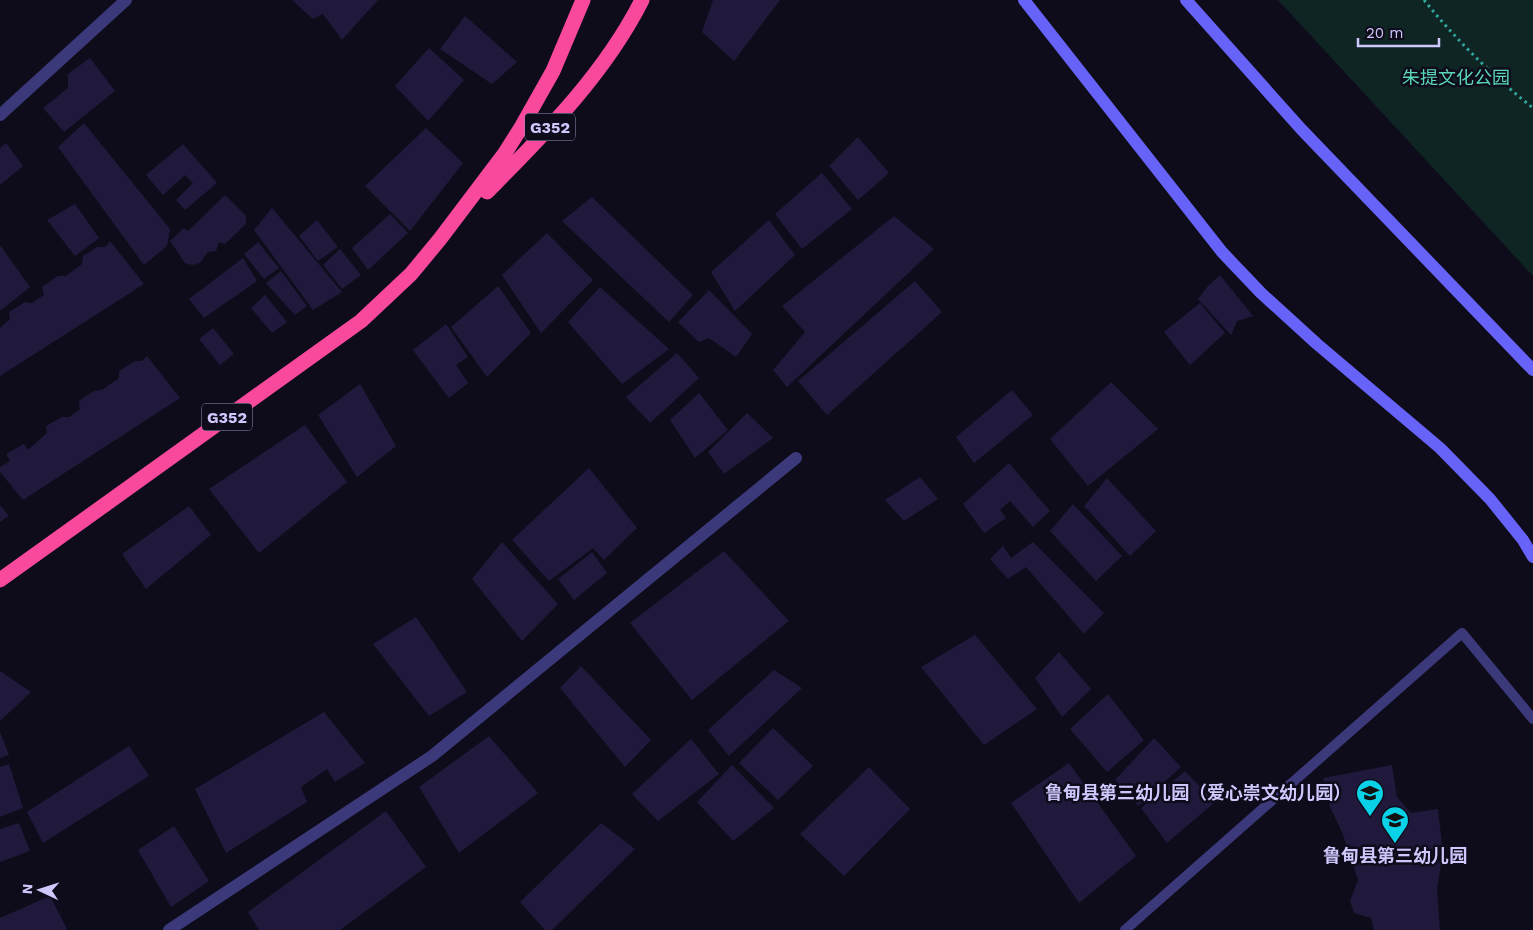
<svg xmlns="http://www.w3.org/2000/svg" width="1533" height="930" font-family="'Work Sans','Noto Sans SC',sans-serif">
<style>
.green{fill:#0f2524}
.building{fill:#20193b}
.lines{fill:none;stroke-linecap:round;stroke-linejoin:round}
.path{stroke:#31a8a0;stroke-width:3;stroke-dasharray:2.5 4;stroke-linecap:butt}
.lane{stroke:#3b3979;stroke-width:10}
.street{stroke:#3b3979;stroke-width:12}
.secondary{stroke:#6763f9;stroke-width:12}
.highway{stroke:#f8499d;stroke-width:15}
.labels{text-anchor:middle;stroke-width:5;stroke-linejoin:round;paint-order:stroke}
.shield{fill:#0e0c1b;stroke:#9490b9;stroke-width:1}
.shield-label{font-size:16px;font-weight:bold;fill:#cec8fd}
.park-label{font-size:18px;fill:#59d8b8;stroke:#0e0c1b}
.poi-label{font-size:18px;font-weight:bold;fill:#cec8fd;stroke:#0e0c1b;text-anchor:end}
</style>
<rect width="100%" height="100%" fill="#0e0c1b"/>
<!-- green -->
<path class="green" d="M1278,0H1533V276Z"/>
<!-- building -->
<path class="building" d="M292,0H378L342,40L323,14L313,19Z
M713,0H780L734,61L702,32Z
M465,16L517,62L492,84L440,49Z
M429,48L464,80L428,121L395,86Z
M90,58L115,91L64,132L43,108L68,88V74Z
M84,123L170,229L167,246L144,265L58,147Z
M426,128L463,163L410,231L365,186Z
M858,137L889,173L858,200L829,166Z
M6,143L23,166L0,185V148Z
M183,144L217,183L185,210L176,200L193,183L185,175L163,195L146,175Z
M822,173L852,209L802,249L775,214Z
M225,195L246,216V224L225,244L219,242L216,251L208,252L200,263L192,265L185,263L170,241L184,228L188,231Z
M592,197L693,295L669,322L562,221Z
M75,204L99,238L75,256L47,220Z
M272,208L342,292L313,310L254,230Z
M390,214L408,233L368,270L352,248Z
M894,216L934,249L787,387L773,370L805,332L782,306Z
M317,220L338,247L318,261L299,236Z
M769,220L795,255L735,311L711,272Z
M547,233L593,280L541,333L502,275Z
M110,241L144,284L0,376V328L10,319L9,312L25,302L32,303L44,295L42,287L58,276H66L82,264L83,256L97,247H105Z
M258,242L279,268L264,279L244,254Z
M0,245L30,287L0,311Z
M340,249L361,275L342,289L323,265Z
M243,258L257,281L204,318L189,299Z
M281,271L307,306L295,315L266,283Z
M1220,275L1253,316L1237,321L1231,335L1198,299L1207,287Z
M915,281L942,312L827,415L798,381Z
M498,286L531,333L487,377L451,327Z
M600,287L669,349L622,384L568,322Z
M709,290L752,334L736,357L709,338L699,342L678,322Z
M265,295L287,322L272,333L251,308Z
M1200,303L1225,333L1190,365L1164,332Z
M446,324L468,357L456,365L468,383L449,398L413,350Z
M213,328L234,354L220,365L199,339Z
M677,353L699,378L650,423L626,397Z
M147,356L180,398L23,500L0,472V467L10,461L6,454L24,444L28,450L47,433L46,426L62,417H69L80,409L79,401L94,391L102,390L119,378V371L135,361H142Z
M1111,382L1158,429L1088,486L1050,439Z
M360,384L396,446L357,477L318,415Z
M1012,390L1033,415L974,463L956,437Z
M699,393L728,430L695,458L670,420Z
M747,413L773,438L724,474L708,452Z
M305,425L347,482L259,553L209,489Z
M1009,463L1050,511L1033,527L1010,501L1000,510L1006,518L984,533L963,504Z
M589,468L637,528L604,560L593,548L549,581L512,540Z
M920,477L938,499L904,521L885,500Z
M1107,478L1156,531L1130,556L1084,506Z
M1073,504L1122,556L1096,581L1050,531Z
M0,505L9,516L0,522Z
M189,506L211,535L146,589L122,554Z
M502,542L558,604L522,641L472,579Z
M1033,542L1104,613L1084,634L1026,567L1008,579L990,559L1003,546L1011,558Z
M724,551L789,621L692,700L630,623Z
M592,552L607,573L574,600L558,579Z
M416,617L467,692L429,716L373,644Z
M975,635L1037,709L984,745L921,667Z
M1059,652L1091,689L1062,717L1035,678Z
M581,666L651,740L625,767L560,688Z
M774,670L802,688L729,756L708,730Z
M0,671L31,692L0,721Z
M1108,694L1144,740L1107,772L1070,729Z
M324,712L365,763L335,782L327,769L301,787L307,802L226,853L195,789Z
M773,728L813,766L778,800L739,763Z
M0,732L9,755L0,758Z
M489,736L538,793L459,853L419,787Z
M1154,738L1181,767L1138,806L1115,780Z
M691,739L719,774L658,821L632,794Z
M129,746L149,776L43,843L27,812Z
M1069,763L1136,856L1079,903L1011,803Z
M9,764L23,808L0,817V767Z
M732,765L774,808L733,841L697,802Z
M1392,765L1397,797L1411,813L1438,809L1443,854L1437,888L1440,930H1374L1371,918L1354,913L1350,901L1358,880L1342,832L1330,807L1323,778Z
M869,767L910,809L844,876L800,834Z
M1185,771L1215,802L1167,843L1141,808Z
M386,811L426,867L340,930H259L248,912Z
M19,823L30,851L0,862V829Z
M601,823L635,849L552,930H545L520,902Z
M174,826L209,881L171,907L138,850Z
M50,896L67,929L66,930H0V918Z"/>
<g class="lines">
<!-- path -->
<path class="path" d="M1424,0C1456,40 1493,76 1533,108"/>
<!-- lane -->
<path class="lane" d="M1125,930L1462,633L1533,719"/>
<!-- street -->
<path class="street" d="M0,115L126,0
M169,930L432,756L796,458"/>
<!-- secondary -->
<path class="secondary" d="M1024,0L1222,252L1261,293L1317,344L1440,448L1490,499L1523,540L1533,557
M1186,0L1302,130L1533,370"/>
<!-- highway -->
<path class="highway" d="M487,192C545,133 604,75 642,0
M0,580L361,321L411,274L440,239L505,153L522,126L553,71L583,0"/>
</g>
<!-- icons -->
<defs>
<g id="school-pin" transform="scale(1.4375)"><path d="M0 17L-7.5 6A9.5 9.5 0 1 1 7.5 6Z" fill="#09d2e8" stroke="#0e0c1b"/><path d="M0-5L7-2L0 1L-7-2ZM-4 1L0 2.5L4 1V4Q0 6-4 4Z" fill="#111"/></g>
</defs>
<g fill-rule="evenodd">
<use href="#school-pin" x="1370" y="793"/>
<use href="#school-pin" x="1395" y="820"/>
</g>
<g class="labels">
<!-- shield labels -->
<g class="shield">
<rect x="525" y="113.5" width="50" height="27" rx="4"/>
<rect x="202" y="403.5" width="50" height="27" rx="4"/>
</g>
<g class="shield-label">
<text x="550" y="133">G352</text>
<text x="227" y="423">G352</text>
</g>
<!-- park labels -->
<g class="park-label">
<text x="1456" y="84">朱提文化公园</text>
</g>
<!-- poi labels -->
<g class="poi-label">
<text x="1351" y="799">鲁甸县第三幼儿园（爱心崇文幼儿园）</text>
<text x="1395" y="862" text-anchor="middle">鲁甸县第三幼儿园</text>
</g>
</g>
<!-- north arrow -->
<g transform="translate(40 890) rotate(274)" stroke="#0e0c1b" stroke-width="4" paint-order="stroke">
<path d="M0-4L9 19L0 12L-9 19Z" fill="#cec8fd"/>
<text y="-8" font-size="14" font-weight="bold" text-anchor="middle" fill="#cec8fd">N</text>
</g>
<!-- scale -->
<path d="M1358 38v8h81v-8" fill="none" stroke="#cec8fd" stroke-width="2.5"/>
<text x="1366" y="38" font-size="15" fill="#cec8fd" stroke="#0e0c1b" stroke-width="4" paint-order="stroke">20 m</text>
</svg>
